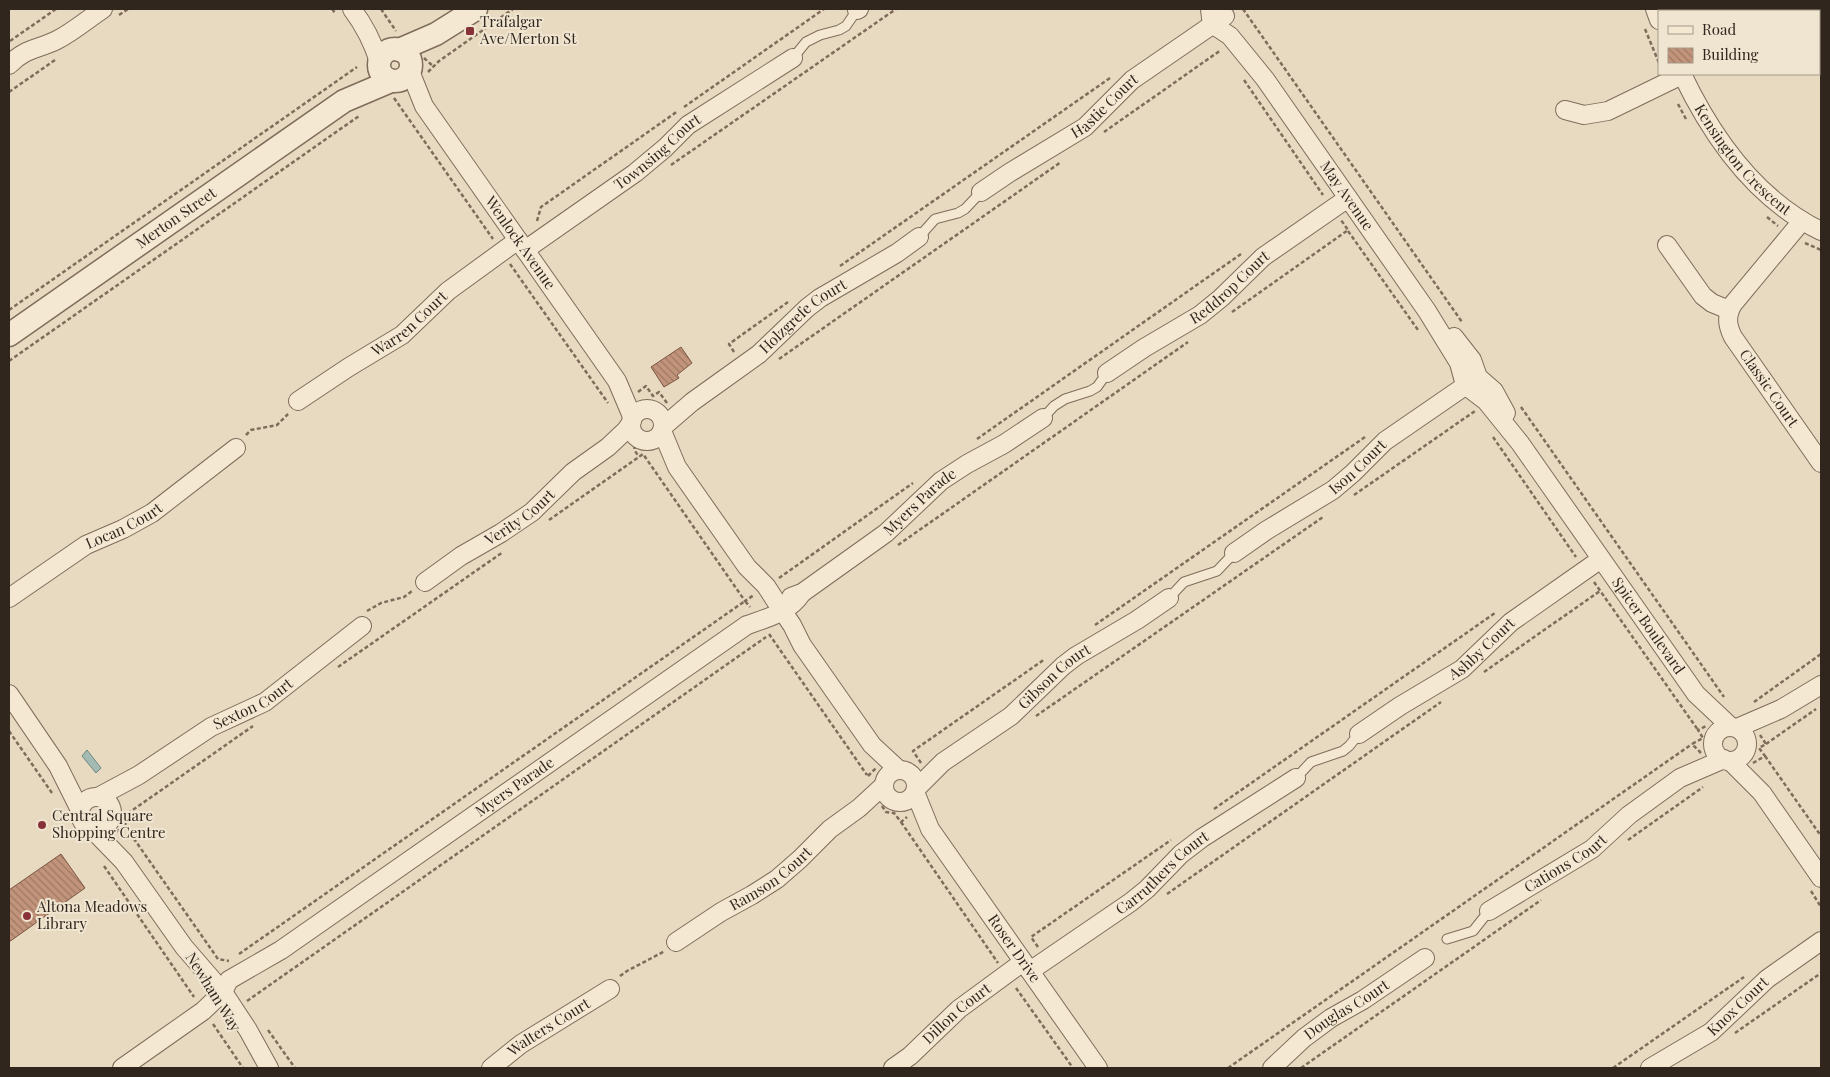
<svg xmlns="http://www.w3.org/2000/svg" width="1830" height="1077" font-family="'Playfair Display',serif">
<style>
.water{fill:#a3bbb2;stroke:#6c877f}
.building{fill:url(#building-back-hatch);stroke:#7c5643}
.lines{fill:none;stroke-linecap:round;stroke-linejoin:round}
.service-casing{stroke:#7f6c5b;stroke-width:11}
.minor-casing{stroke:#7f6c5b;stroke-width:20}
.tertiary-casing{stroke:#7f6c5b;stroke-width:25}
.path{stroke:#7f6c5b;stroke-width:2.5;stroke-dasharray:4 2.5;stroke-linecap:butt}
.service{stroke:#f4e8d3;stroke-width:9}
.minor{stroke:#f4e8d3;stroke-width:18}
.tertiary{stroke:#f4e8d3;stroke-width:22}
.poi-dot{fill:#873238;stroke:#f0e5d0;stroke-width:2}
.labels{text-anchor:middle;stroke-width:4;stroke-linejoin:round;paint-order:stroke}
.poi-label{font-size:15px;fill:#31261d;stroke:#f0e5d0;text-anchor:start}
.street-label{font-size:15px;fill:#31261d;stroke:#f0e5d0}
</style>
<defs>
<pattern id="building-back-hatch" width="6" height="6" patternUnits="userSpaceOnUse" patternTransform="scale(1.25)"><rect width="6" height="6" fill="#c2947b"/><path d="M-1 5l2 2M0 0l6 6M5-1l2 2" fill="none" stroke="#9e7964"/></pattern>
</defs>
<rect width="100%" height="100%" fill="#e8dac1"/>
<!-- water -->
<path class="water" d="M87,750L101,768L96,773L82,756Z"/>
<!-- building -->
<path class="building" d="M681,347L692,363L677,375L679,378L664,387L651,367Z
M61,854L85,888L9,942V890Z"/>
<g class="lines">
<!-- service casing -->
<g class="service-casing">
<path id="service" d="M793,58L806,42L820,35L839,30L846,26L857,10
M919,237L935,219L958,213L965,209L981,192
M1043,418L1054,406L1065,399L1090,391L1097,387L1107,373
M1169,598L1184,582L1217,571L1234,553
M1296,778L1311,762L1343,751L1349,746L1359,734
M1447,939L1473,931L1489,911"/>
</g>
<!-- minor casing -->
<g class="minor-casing">
<g id="minor">
<path d="M352,9C364,25 373,42 379,62"/>
<path id="s1" d="M1210,9L1211,18L1215,26L1230,36L1265,79L1427,311L1459,363L1465,385L1486,401L1520,443L1696,694L1731,727"/>
<path d="M1655,9L1659,20"/>
<path d="M857,10L859,9"/>
<path d="M9,65C25,48 37,50 57,40C73,32 88,19 103,9"/>
<path id="s2" d="M410,71L424,106L617,381L631,414L632,421"/>
<path id="s3" d="M1682,74C1712,137 1757,200 1821,231"/>
<path d="M1565,110L1584,115L1608,111L1682,75"/>
<path id="s4" d="M981,192L1009,173L1085,127L1132,80L1225,16"/>
<path id="s5" d="M1802,221L1733,304C1726,316 1727,325 1733,337L1821,463"/>
<path d="M1667,245L1703,296L1712,303L1729,310"/>
<path id="s6" d="M525,250L635,173L665,148L688,125L793,58"/>
<path d="M1454,337L1472,360L1478,377L1494,391L1506,413"/>
<path id="s7" d="M1107,373L1144,348L1200,315L1221,298L1263,257L1348,198"/>
<path id="s8" d="M298,401L349,367L402,335L448,291L518,240"/>
<circle cx="647" cy="425" r="16"/>
<path id="s9" d="M663,427L692,402L759,354L807,308L820,298L897,253L919,237"/>
<path d="M662,431L677,467L747,567L766,586L777,603L792,625L802,645L872,745L899,770"/>
<path id="s10" d="M1234,553L1267,530L1333,490L1353,473L1385,441L1478,377"/>
<path id="s11" d="M425,582L461,556L501,533L532,512L573,472L608,447L626,430L631,423"/>
<path id="s12" d="M791,597L802,593L886,533L941,481L967,464L1004,444L1043,418"/>
<path id="s13" d="M9,598L86,545L123,529L152,513L236,448"/>
<path d="M9,694L58,766L80,810"/>
<circle cx="1730" cy="744" r="17"/>
<path d="M1737,728L1781,709L1821,685"/>
<path id="s14" d="M1359,734L1400,706L1462,669L1511,622L1601,559"/>
<path d="M1730,761L1762,793L1821,878"/>
<circle cx="900" cy="786" r="16"/>
<path id="s15" d="M916,789L943,762L1011,716L1063,666L1076,656L1137,620L1169,598"/>
<path id="s16" d="M915,792L930,829L1098,1068"/>
<circle cx="96" cy="813" r="16"/>
<path id="s17" d="M98,797L139,775L211,727L265,702L362,626"/>
<path d="M92,829L124,862L184,947L223,992L248,1030L269,1068"/>
<path id="s18" d="M1489,911L1592,849L1629,815L1680,778L1724,759"/>
<path id="s19" d="M676,942L721,912L752,895L777,879L800,859L830,829L859,808L884,785"/>
<path id="s20" d="M1030,971L1131,902L1147,889L1181,854L1202,838L1296,778"/>
<path id="s21" d="M122,1068L203,1011L223,992L229,980L281,950L747,625C768,618 790,612 802,593"/>
<path id="s22" d="M491,1068L521,1044L610,989"/>
<path id="s23" d="M893,1068L910,1056L959,1009L1023,962"/>
<path id="s24" d="M1272,1068L1304,1038L1331,1018L1363,1000L1425,958"/>
<path id="s25" d="M1650,1068L1711,1032L1767,979L1821,941"/>
</g>
</g>
<!-- tertiary casing -->
<g class="tertiary-casing">
<g id="tertiary">
<circle cx="395" cy="65" r="16"/>
<path d="M399,50L436,34L476,9"/>
<path id="s26" d="M9,335L344,101L391,81"/>
</g>
</g>
<!-- path -->
<path class="path" d="M332,9L336,14
M381,9L396,31
M1243,9L1462,322
M119,15L128,9
M1645,29L1659,63
M10,41L56,9
M424,58L434,67
M428,72L439,61L513,9
M1244,80L1323,195
M9,92L55,60
M394,98L493,239
M1678,104L1687,121
M684,107L824,9
M1104,132L1221,50
M671,165L896,9
M1767,217L1778,226
M537,221L541,207L678,111
M1348,231L1418,330
M1805,243L1821,250
M510,264L608,403
M840,266L1110,78
M9,310L357,67
M1232,312L1348,230L1341,220
M734,352L729,344L788,302
M779,359L1061,162
M9,361L359,116
M638,392L646,386L653,396L659,392L667,403
M1521,407L1724,697
M246,435L251,430L277,425L288,414
M1493,437L1576,557
M977,439L1241,254
M634,445L635,451L639,457
M1354,495L1475,411
M549,520L643,454L745,601L754,595
M898,545L1188,342
M779,578L913,483
M1594,582L1698,730
M367,611L381,603L404,597L412,591
M1095,625L1365,437
M769,634L867,775
M338,667L503,552
M1484,672L1600,591
M1754,702L1821,654
M1036,716L1323,517
M9,731L52,793
M1766,744L1816,709
M1701,753L1692,744L1703,738L1698,730L1706,726
M1765,756L1821,836
M921,763L913,751L1045,659
M1753,763L1765,756L1759,748L1766,744L1760,735
M868,776L876,768
M882,806L886,812L894,813L901,822L907,817
M1214,809L1495,613
M901,822L998,963
M125,826L127,814L253,726
M116,832L125,826L218,959L229,961
M1628,840L1703,787
M104,866L194,997
M1811,891L1821,907
M1167,894L1441,702
M1038,947L1031,937L1171,840
M239,954L745,601L750,607
M620,976L627,971L665,951
M1016,988L1073,1068
M247,1001L766,637
M213,1024L243,1068
M268,1030L295,1068
M1735,1033L1821,973
M1228,1068L1692,744
M1301,1068L1541,900
M1613,1068L1744,977"/>
<!-- service -->
<use href="#service" class="service"/>
<!-- minor -->
<use href="#minor" class="minor"/>
<!-- tertiary -->
<use href="#tertiary" class="tertiary"/>
</g>
<!-- markers -->
<g class="poi-dot">
<rect x="465" y="26" width="10" height="10" rx="2.5"/>
<circle cx="42" cy="825" r="5"/>
<circle cx="27" cy="916" r="5"/>
</g>
<g class="labels">
<!-- poi labels -->
<g class="poi-label">
<text x="480" y="27">Trafalgar<tspan x="480" dy="17">Ave/Merton St</tspan></text>
<text x="52" y="821">Central Square<tspan x="52" dy="17">Shopping Centre</tspan></text>
<text x="37" y="912">Altona Meadows<tspan x="37" dy="17">Library</tspan></text>
</g>
<!-- street labels -->
<g class="street-label">
<text dy="5" stroke="none"><textPath href="#s4" startOffset="151">Hastie Court</textPath></text>
<text dy="5" stroke="none"><textPath href="#s6" startOffset="165">Townsing Court</textPath></text>
<text dy="5" stroke="none"><textPath href="#s3" startOffset="106">Kensington Crescent</textPath></text>
<text dy="5" stroke="none"><textPath href="#s1" startOffset="234">May Avenue</textPath></text>
<text dy="5" stroke="none"><textPath href="#s26" startOffset="204">Merton Street</textPath></text>
<text dy="5" stroke="none"><textPath href="#s2" startOffset="205">Wenlock Avenue</textPath></text>
<text dy="5" stroke="none"><textPath href="#s7" startOffset="150">Reddrop Court</textPath></text>
<text dy="5" stroke="none"><textPath href="#s9" startOffset="179">Holzgrefe Court</textPath></text>
<text dy="5" stroke="none"><textPath href="#s8" startOffset="136">Warren Court</textPath></text>
<text dy="5" stroke="none"><textPath href="#s5" startOffset="205">Classic Court</textPath></text>
<text dy="5" stroke="none"><textPath href="#s10" startOffset="151">Ison Court</textPath></text>
<text dy="5" stroke="none"><textPath href="#s12" startOffset="161">Myers Parade</textPath></text>
<text dy="5" stroke="none"><textPath href="#s11" startOffset="115">Verity Court</textPath></text>
<text dy="5" stroke="none"><textPath href="#s13" startOffset="136">Locan Court</textPath></text>
<text dy="5" stroke="none"><textPath href="#s1" startOffset="762">Spicer Boulevard</textPath></text>
<text dy="5" stroke="none"><textPath href="#s14" startOffset="150">Ashby Court</textPath></text>
<text dy="5" stroke="none"><textPath href="#s15" startOffset="179">Gibson Court</textPath></text>
<text dy="5" stroke="none"><textPath href="#s17" startOffset="181">Sexton Court</textPath></text>
<text dy="5" stroke="none"><textPath href="#s21" startOffset="485">Myers Parade</textPath></text>
<text dy="5" stroke="none"><textPath href="#s18" startOffset="90">Cations Court</textPath></text>
<text dy="5" stroke="none"><textPath href="#s20" startOffset="165">Carruthers Court</textPath></text>
<text dy="5" stroke="none"><textPath href="#s19" startOffset="114">Ramson Court</textPath></text>
<text dy="5" stroke="none"><textPath href="#s16" startOffset="186">Roser Drive</textPath></text>
<text transform="translate(213 992) rotate(58)" y="5">Newham Way</text>
<text dy="5" stroke="none"><textPath href="#s25" startOffset="108">Knox Court</textPath></text>
<text dy="5" stroke="none"><textPath href="#s24" startOffset="95">Douglas Court</textPath></text>
<text dy="5" stroke="none"><textPath href="#s23" startOffset="84">Dillon Court</textPath></text>
<text dy="5" stroke="none"><textPath href="#s22" startOffset="71">Walters Court</textPath></text>
</g>
</g>
<!-- border -->
<rect width="1830" height="1077" fill="none" stroke="#31261d" stroke-width="20"/>
<!-- legend -->
<rect x="1658" y="10" width="162" height="65" fill="#f0e5d0" stroke="#a49988"/>
<rect x="1668" y="26" width="25" height="8" fill="#f4e8d3" stroke="#a49988"/>
<text x="1702" y="35" font-size="15" fill="#31261d">Road</text>
<rect x="1668" y="48" width="25" height="15" fill="url(#building-back-hatch)" stroke="#a49988"/>
<text x="1702" y="60" font-size="15" fill="#31261d">Building</text>
</svg>
